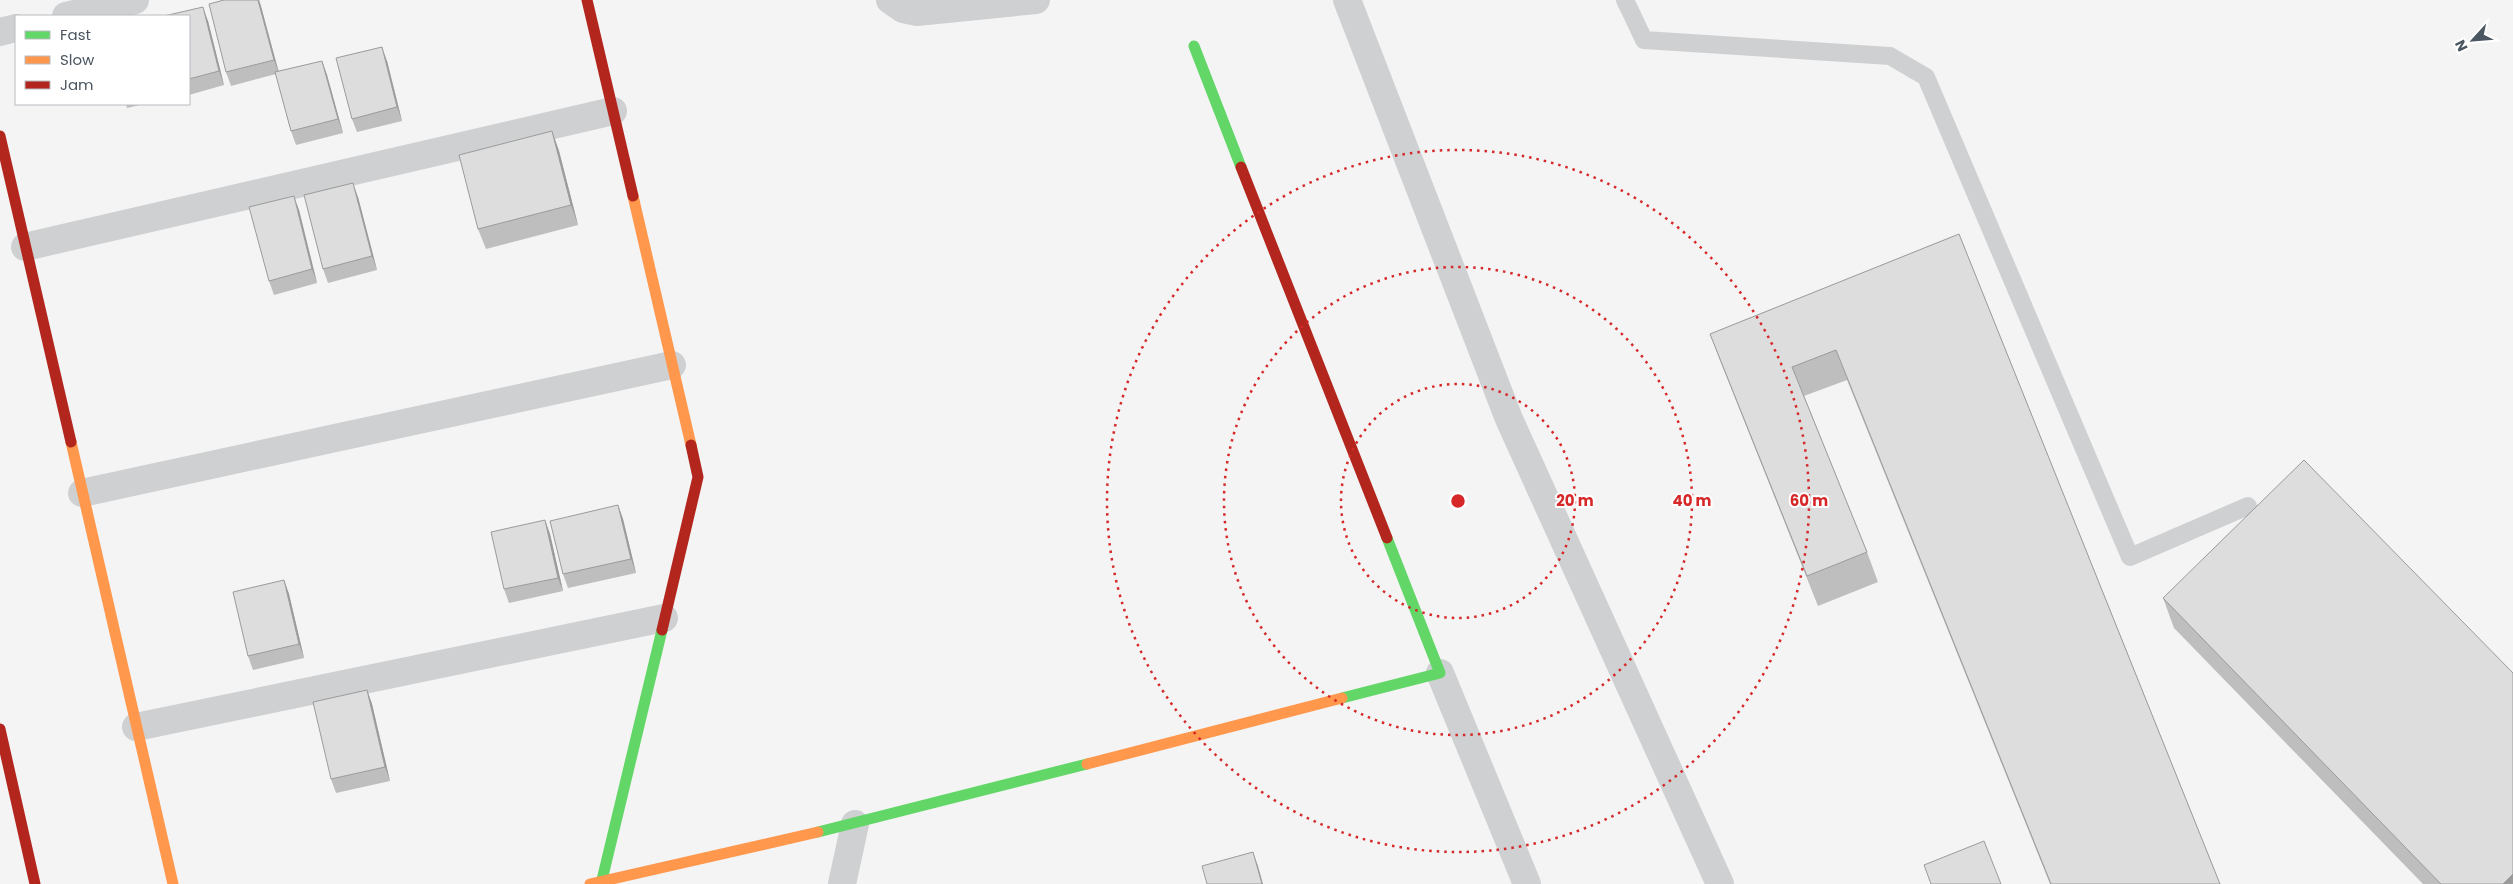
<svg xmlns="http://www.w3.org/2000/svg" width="2513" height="884" font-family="Poppins,sans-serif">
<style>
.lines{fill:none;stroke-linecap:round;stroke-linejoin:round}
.lane{stroke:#ced0d2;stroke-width:18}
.street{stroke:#ced0d2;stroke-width:28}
.fast{stroke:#63d668;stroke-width:11}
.slow{stroke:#ff974d;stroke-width:11}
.jam{stroke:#b3261e;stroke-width:11}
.wall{fill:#bebebf}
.shaded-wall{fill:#9b9b9b}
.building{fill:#ddddde;stroke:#9b9b9b}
.ring{fill:none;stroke:#d62828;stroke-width:2.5;stroke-dasharray:2.5 5}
.centre{fill:#d62828;stroke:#fff;stroke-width:2.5}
.ring-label{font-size:15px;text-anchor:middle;font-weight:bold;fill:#d62828;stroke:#fff;stroke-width:4;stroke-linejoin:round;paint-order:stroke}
</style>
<rect width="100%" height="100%" fill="#f4f4f4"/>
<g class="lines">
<!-- lane -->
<path class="lane" d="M1625,0L1644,40L1890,56L1926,77L2130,557L2248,506"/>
<!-- street -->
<path class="street" d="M890,0L903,9L917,12L1036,0
M1347,0L1509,419L1720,884
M66,16L135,0
M0,32L16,28
M25,247L613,111
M82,493L672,365
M1440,673L1527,884
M136,727L664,618
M842,884L855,824"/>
<!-- fast -->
<path class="fast" d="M1194,46L1241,167
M1342,698L1440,673L1387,538
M818,832L1087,764
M601,884L662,630"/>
<!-- slow -->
<path class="slow" d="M633,196L691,445
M71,442L173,884
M1087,764L1342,698
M590,884L818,832"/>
<!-- jam -->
<path class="jam" d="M587,0L633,196
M0,136L71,442
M1241,167L1387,538
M662,630L698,477L691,445
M0,729L35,884"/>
</g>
<!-- wall -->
<path class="wall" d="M224,0H259L279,72L322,61L327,75L343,133L296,145L291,131L276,74L231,86L226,72Z
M189,16L208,21L224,85L189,95Z
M387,61L402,121L357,132L352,119Z
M126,104H144L127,108Z
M552,131L559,151L578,225L486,249L478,229Z
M358,197L377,270L328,283L323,269Z
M299,210L317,283L274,295L269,281Z
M1959,234L2220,884H2050L1847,380L1804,396L1867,552L1878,582L1818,606L1721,363L1710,334Z
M618,505L623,519L636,573L568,588L563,574Z
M545,520L550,534L563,591L509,603L504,589Z
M284,580L289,594L304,658L253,670L248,656Z
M2163,598L2513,884H2423L2174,628Z
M367,690L372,704L390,781L336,793L331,779Z"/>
<!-- shaded-wall -->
<path class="shaded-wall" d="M258,0H259L261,6L279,74L274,60Z
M203,7L208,21L224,85L219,71Z
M382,47L387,61L402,121L397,107Z
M322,61L327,75L343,133L338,119Z
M552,131L559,151L578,225L571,205Z
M353,183L358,197L377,270L372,256Z
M294,196L299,210L317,283L312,269Z
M618,505L623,519L636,573L631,559Z
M545,520L550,534L563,591L558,578Z
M284,580L289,594L304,658L299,644Z
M367,690L372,704L390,781L385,767Z
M1253,852L1258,866L1263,884H1262Z
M2513,874V884H2503Z"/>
<!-- building -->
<path class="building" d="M224,0H258L274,60L226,72L209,4Z
M203,7L219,71L189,79V16H164Z
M382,47L397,107L352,119L336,58Z
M322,61L338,119L291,131L275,72Z
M552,131L571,205L478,229L459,155Z
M353,183L372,256L323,269L304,195Z
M294,196L312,269L269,281L249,207Z
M1959,234L2220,884H2051L1836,350L1792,367L1867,552L1807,576L1710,334Z
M2304,460L2513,673V874L2503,884H2441L2163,598Z
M618,505L631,559L563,574L550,521Z
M545,520L558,578L504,589L491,532Z
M284,580L299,644L248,656L233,592Z
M367,690L385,767L331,779L313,702Z
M1984,841L2001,884H1931L1924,865Z
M1253,852L1262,884H1207L1202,866Z"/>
<!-- distance rings -->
<g class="ring">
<circle cx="1458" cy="501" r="117"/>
<circle cx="1458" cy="501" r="234"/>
<circle cx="1458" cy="501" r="351"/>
</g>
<circle cx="1458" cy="501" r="8" class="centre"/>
<g class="ring-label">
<text x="1575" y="506">20 m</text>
<text x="1692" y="506">40 m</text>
<text x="1809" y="506">60 m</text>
</g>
<!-- legend -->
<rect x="15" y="15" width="175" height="90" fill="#ffffff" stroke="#b7bbc0"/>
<rect x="25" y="31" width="25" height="8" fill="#63d668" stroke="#b7bbc0"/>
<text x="60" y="40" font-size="15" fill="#4a5661">Fast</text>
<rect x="25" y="56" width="25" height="8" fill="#ff974d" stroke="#b7bbc0"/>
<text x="60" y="65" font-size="15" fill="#4a5661">Slow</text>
<rect x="25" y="81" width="25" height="8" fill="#b3261e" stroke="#b7bbc0"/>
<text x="60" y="90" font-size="15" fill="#4a5661">Jam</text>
<!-- north arrow -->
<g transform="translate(2473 40) rotate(244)" stroke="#ffffff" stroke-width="4" paint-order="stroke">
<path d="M0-4L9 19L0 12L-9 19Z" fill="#4a5661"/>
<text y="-8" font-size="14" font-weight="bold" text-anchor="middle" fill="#4a5661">N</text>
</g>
</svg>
